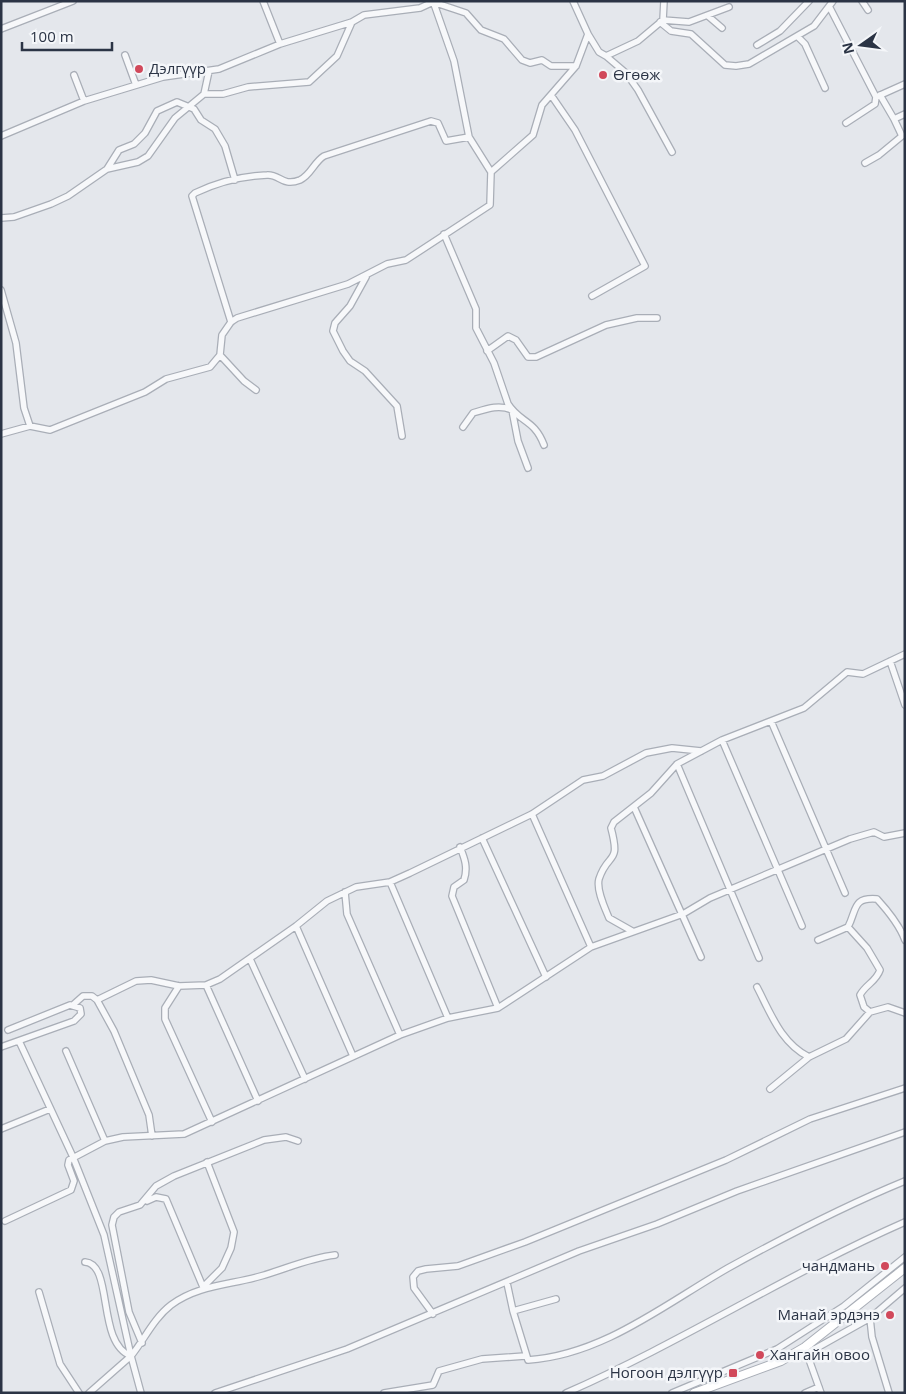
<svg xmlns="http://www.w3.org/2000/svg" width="906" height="1394" font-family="'Open Sans',sans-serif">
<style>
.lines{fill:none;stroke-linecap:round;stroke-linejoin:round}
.street-casing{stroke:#a9aeb7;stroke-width:8}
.secondary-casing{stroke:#a9aeb7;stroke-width:10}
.street{stroke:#f7f8fa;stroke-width:5.5}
.secondary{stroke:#fff;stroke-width:8}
.poi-dot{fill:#d1495b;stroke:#f4f6f9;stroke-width:2}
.labels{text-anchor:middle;stroke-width:5;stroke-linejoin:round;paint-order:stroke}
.poi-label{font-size:15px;fill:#2b3445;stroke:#f4f6f9;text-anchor:start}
</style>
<rect width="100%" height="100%" fill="#e4e7ec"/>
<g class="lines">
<!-- street casing -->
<g class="street-casing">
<path id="street" d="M263,1L280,44
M433,1L454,61L469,137L491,172
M573,1L588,34
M862,1L868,10
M433,2L466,13L481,30L504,39L522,60L530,63L542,60L551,66H576
M830,8L876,97L905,84
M708,16L722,28
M663,20L664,1
M660,22L671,31L691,34L725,65L736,66L749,64L814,26L833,1
M1,29L73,1
M798,37L805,44L825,88
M757,45L780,31L809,1
M125,55L136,85
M606,56L626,73L638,90L672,152
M74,75L84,101
M204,94H223L248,87L309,82L337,56L352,22
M551,95L575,130L645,266L592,296
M880,95L894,119L905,114
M846,123L875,104L876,97
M1,136L84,101L163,77L219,69L280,44L352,22L364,15L420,8L433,2
M865,163L879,155L902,136L894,119
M107,169L119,150L134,144L145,133L157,111L177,102L194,109L201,120L215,129L225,146L235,180
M1,218L14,217L51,204L68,196L107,169L138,162L148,156L175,118L204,94L209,71
M444,234L476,309V328L494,363L508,404C520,423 534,419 544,445
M366,277L350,306L335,323L333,331L343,351L350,361L365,371L397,406L402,436
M1,290L16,343L24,408L30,426
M231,322L192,196L195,193C216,183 243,176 267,175C280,174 282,187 300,180C311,175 314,162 324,156L431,121L438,123L446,141L469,137
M487,351L508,336L516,340L528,357H536L606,325L637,318H657
M220,355L244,381L256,390
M463,427L473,413C486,409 499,404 512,410L518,441L528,468
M1,434L30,426L50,430L145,392L166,379L210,367L220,355L222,335L231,322L237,318L348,284L387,264L406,260L490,205L491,172L533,135L542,105L576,66L588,34L599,52L606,56L638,41L663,20L689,22L729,7
M890,661L905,705
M771,721L845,893
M722,740L802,926
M677,764L759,958
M634,807L701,957
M532,814L591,947
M482,838L546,977
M460,847C465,859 468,868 464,880L454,887L452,896L498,1008
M390,882L448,1018
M345,892L347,914L400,1035
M296,926L353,1056
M848,927L867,948L880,970C876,982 866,984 860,995L864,1007L870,1012
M632,931L609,918C605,908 596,890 599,879C608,851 621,866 611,828L614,822L651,793L677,764L722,740L804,708L847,672L863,674L905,654
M818,940L848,927C857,910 852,897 877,899C888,911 899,924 905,940
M250,959L305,1079
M206,985L258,1101
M179,986L165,1008V1019L212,1122
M757,987C771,1014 781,1043 809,1057
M97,1000L136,981L151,980L179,986L206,985L220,979L296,926L327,901L356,887L390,882L410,873L532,814L583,780L603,776L646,753L672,748L701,751
M74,1004L83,996H92L97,1000L114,1031L149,1115L152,1136
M19,1041L73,1157L104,1235L131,1356
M1,1047L74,1021L81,1014L80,1008L70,1005L8,1030
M66,1051L105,1141
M770,1089L809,1057L846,1039L870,1012L888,1007L905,1013
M1,1129L50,1109
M147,1201L156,1197L166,1199L203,1287L222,1268L231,1248L234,1232L207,1162
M5,1221L71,1190L74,1181L68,1165L69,1160L105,1141L123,1137L184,1134L400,1035L448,1018L498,1008L591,947L683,914L710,898L850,839L874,832L884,837L905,833
M85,1262C114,1264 96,1343 131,1356
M507,1283L513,1311L528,1360C603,1355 665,1304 728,1268C786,1236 844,1206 905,1181
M39,1292L60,1364L79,1393
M513,1311L556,1299
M433,1314L414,1288L413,1277L418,1271L426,1269L458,1266L525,1242L726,1160L810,1119L905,1088
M142,1343L129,1312L112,1225L114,1217L119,1212L140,1205L156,1186L174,1176L264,1140L286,1137L298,1141
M806,1351L821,1393
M806,1354L870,1318
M89,1393L131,1356
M141,1393L131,1356C144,1340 154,1318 171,1305C198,1285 230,1285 261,1276C286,1269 309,1258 335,1255
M215,1393L347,1349L579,1251L657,1224L737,1191L905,1132
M384,1393L433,1385L439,1371L482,1359L525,1356
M566,1393C682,1342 789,1273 905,1222
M672,1393L777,1349L844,1306L905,1257
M805,1393L819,1387
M889,1393L872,1337L870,1318L905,1288"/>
</g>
<!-- secondary casing -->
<g class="secondary-casing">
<path id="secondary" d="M694,1393L781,1361L805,1347L905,1268"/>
</g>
<!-- street -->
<use href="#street" class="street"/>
<!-- secondary -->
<use href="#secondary" class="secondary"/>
</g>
<!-- markers -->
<g class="poi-dot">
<circle cx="139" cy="69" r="5"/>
<circle cx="603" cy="75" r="5"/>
<circle cx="885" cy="1266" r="5"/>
<circle cx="890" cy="1315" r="5"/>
<circle cx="760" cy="1355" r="5"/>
<rect x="728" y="1368" width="10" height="10" rx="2.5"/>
</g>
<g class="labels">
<!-- poi labels -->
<g class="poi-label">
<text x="149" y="74">Дэлгүүр</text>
<text x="613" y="80">Өгөөж</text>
<text x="875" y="1271" text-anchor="end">чандмань</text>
<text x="880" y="1320" text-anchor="end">Манай эрдэнэ</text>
<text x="770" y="1360">Хангайн овоо</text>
<text x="723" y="1378" text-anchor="end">Ногоон дэлгүүр</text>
</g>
</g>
<!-- border -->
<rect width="906" height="1394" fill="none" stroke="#2b3445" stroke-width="5"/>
<!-- north arrow -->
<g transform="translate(861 45) rotate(256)" stroke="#f4f6f9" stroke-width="4" paint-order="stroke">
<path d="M0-4L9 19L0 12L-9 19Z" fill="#2b3445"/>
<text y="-8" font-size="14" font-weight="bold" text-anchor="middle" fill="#2b3445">N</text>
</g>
<!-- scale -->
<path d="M22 42v8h90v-8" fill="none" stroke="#2b3445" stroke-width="2.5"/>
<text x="30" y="42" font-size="15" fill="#2b3445" stroke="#f4f6f9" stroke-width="4" paint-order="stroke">100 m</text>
</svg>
